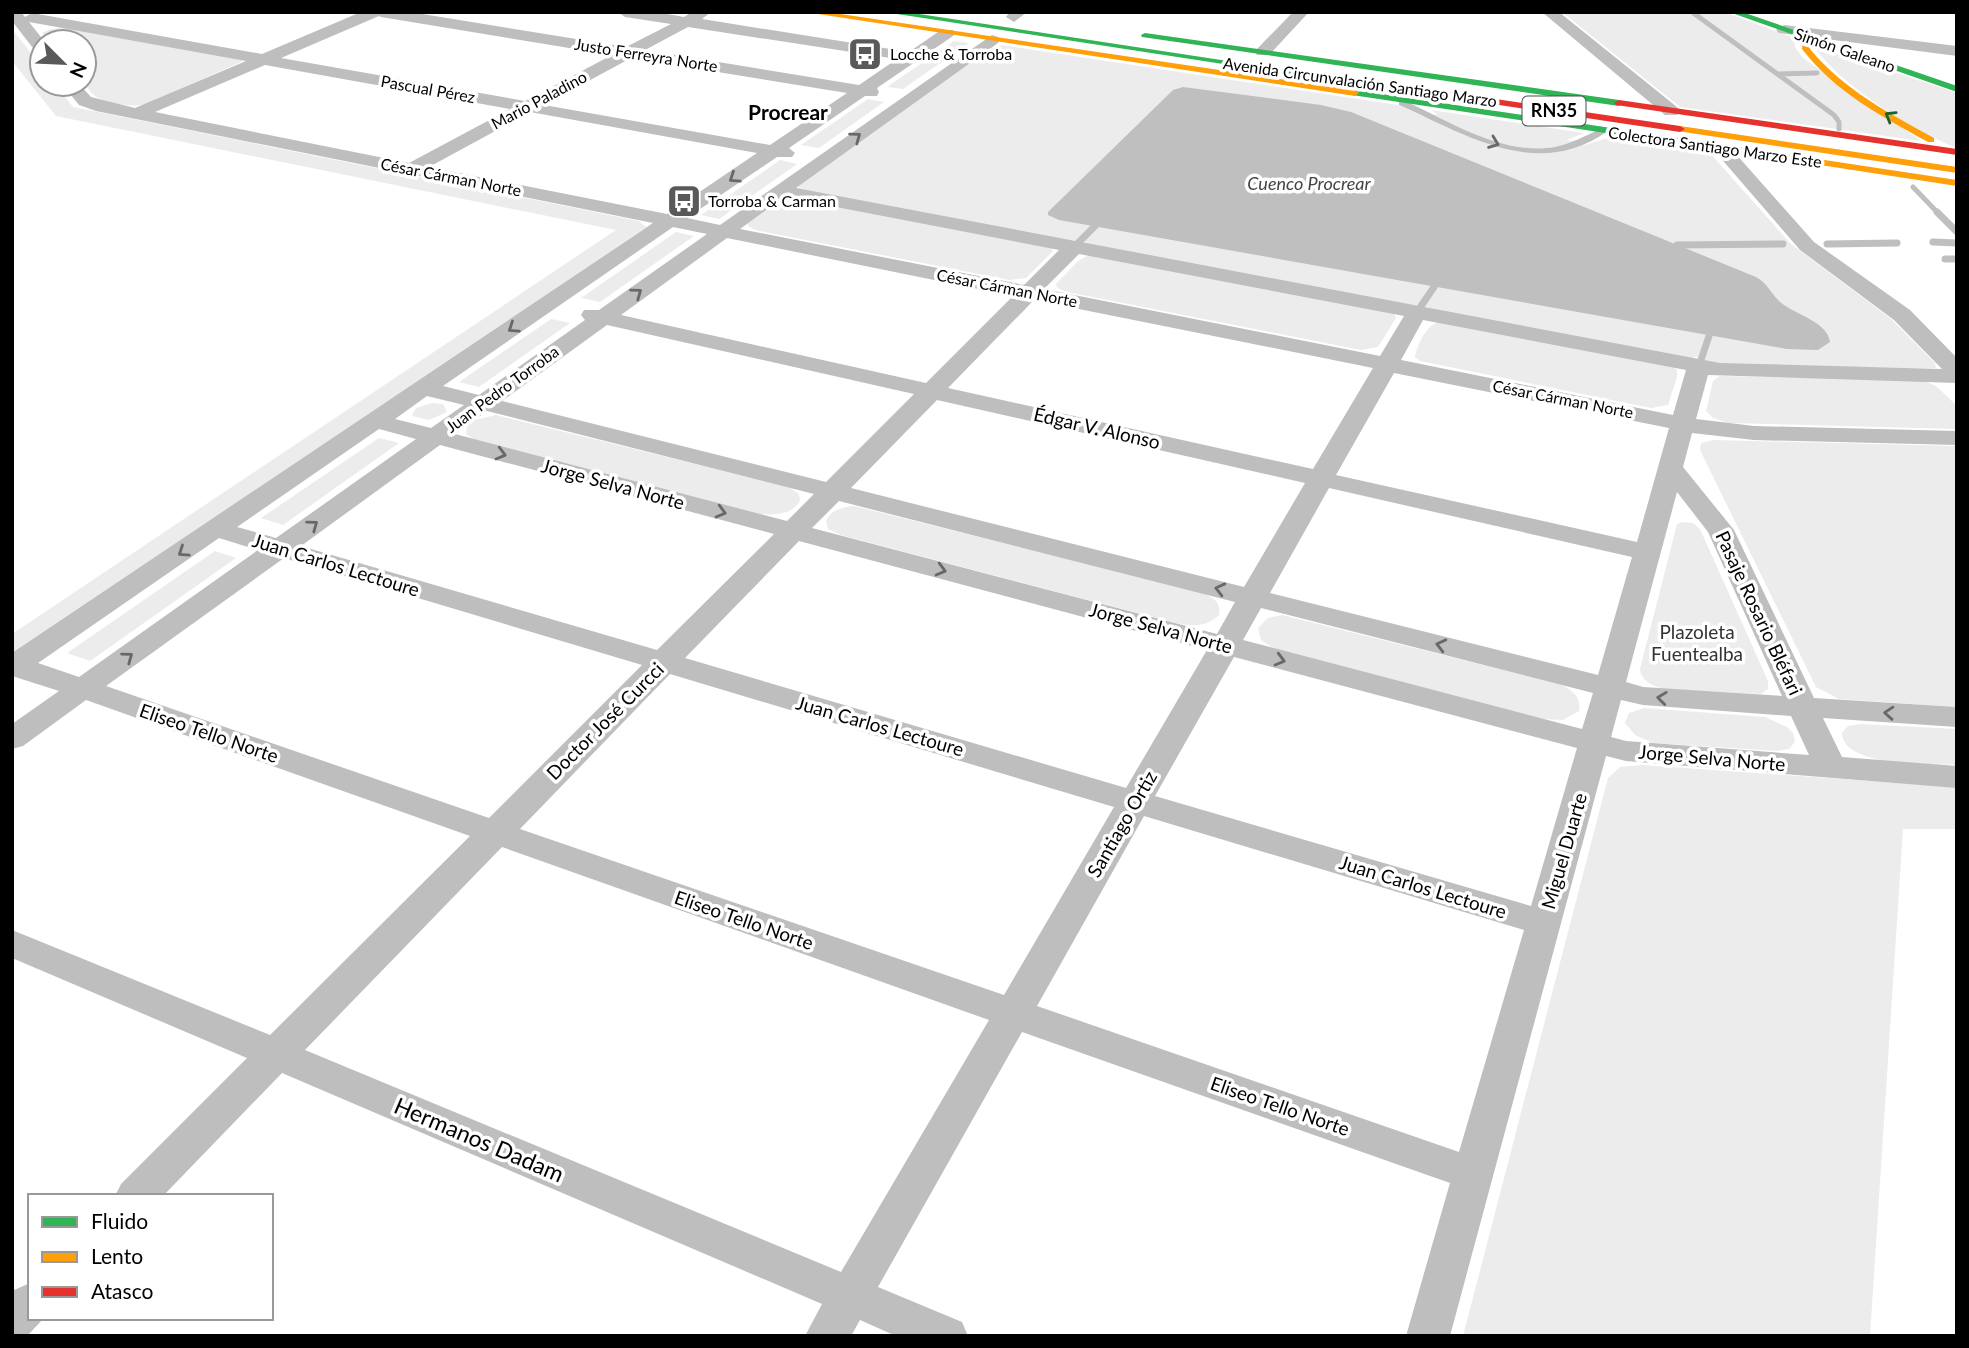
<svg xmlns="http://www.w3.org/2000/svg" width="1969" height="1348" font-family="Lato,sans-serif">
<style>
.green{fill:#ececec}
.water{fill:#bfbfbf}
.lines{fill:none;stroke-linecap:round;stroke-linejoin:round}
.stream-far1{stroke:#bfbfbf;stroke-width:5}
.stream{stroke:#bfbfbf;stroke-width:7}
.lane{fill:#bebebe;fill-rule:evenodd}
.street{fill:#bebebe;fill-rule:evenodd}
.fast{fill:#30b455;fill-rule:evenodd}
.slow{fill:#ff9f0a;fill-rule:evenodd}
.jam{fill:#e5322d;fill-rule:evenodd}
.oneway{stroke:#1a632f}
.oneway2{stroke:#686868}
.labels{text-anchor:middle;stroke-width:7;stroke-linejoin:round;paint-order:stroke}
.far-street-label{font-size:16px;fill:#000;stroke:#fff}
.far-poi-label{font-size:16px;fill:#000;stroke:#fff;text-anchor:start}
.shield{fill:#fff;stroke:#4c4c4c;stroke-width:2}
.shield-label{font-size:18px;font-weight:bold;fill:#000}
.far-water-label{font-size:18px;font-style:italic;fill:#444;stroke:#fff}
.street-label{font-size:19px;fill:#000;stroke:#fff}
.park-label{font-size:19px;fill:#333;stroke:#fff}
.far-district-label{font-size:21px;font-weight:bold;fill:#000;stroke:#fff}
.near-street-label{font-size:23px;fill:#000;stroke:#fff}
</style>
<rect width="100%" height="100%" fill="#fff"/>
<!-- green -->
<path class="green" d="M1562,12H1724L1794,38L1795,47L1803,58L1921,141L1680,107Z
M64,28L239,59L243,61L146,104C134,107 124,105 113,103C77,96 84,71 84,42H49L42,33L50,29Z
M12,29L42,67V84H55L73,107L639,221L646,227L12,655V634L616,230L56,116L12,61Z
M954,41L969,43L903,89L887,87Z
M1001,45L1398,105L1425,117L1437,114L1431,110L1584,133L1567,140L1584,145L1612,137L1709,152L1791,244L1890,318L1935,363L1936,368L1723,367L1696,357L1682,360L1437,313C1427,304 1415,304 1403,307L1091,247C1084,239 1073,240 1063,242L798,189L800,184L990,48Z
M1814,46L1957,93V148C1915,132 1837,83 1814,46Z
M868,99L884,102L819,148L801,145Z
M780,160L797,164L719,219L701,215Z
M788,197L1051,248L1053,251L1026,278L1009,280L755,230L748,226V223L778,200Z
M676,232L694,236L600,302L581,298Z
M1089,255L1394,313L1396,318L1378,347L1361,350L1067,292L1057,288L1056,284L1078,261Z
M551,319L570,323L479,387L459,382Z
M1438,322L1670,365L1677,370V377L1668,405L1651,408L1420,361L1415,357C1417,345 1426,326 1438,322Z
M1720,376L1922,380L1936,386L1957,406V429L1728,423L1713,418L1706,411L1713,381Z
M432,403L443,404L447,412L429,420L412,416L416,408Z
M496,415L788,487L799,494L800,501C791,515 776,515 760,514L475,440L466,434L467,426L475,420Z
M379,438L399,443L283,525L261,518Z
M1714,440L1957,446V707L1839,699L1816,687L1700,450L1701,443Z
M854,506L1201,592C1211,597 1222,601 1219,615C1208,626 1196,626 1180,624L841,535L828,529L826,522C830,510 842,507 854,506Z
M1682,522L1693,523L1700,529L1768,681V689L1761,694L1663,689C1653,686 1641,681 1640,669L1677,524Z
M215,551L236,558L90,661L67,653Z
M1282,615L1559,684C1571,689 1582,697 1579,711L1563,720L1542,719L1275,649L1261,640L1258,628L1268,618Z
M1644,708L1765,717L1787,727L1793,733L1795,742L1789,749L1777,751L1653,743L1635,735L1625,723L1629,713Z
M1860,724L1957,729V765C1932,764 1842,767 1842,733L1848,726Z
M1642,765L1957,787V829H1903L1870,1336H1463L1608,778L1620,767Z"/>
<!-- water -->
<path class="water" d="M1183,87L1321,105L1351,112L1756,277C1769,284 1772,297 1784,305C1798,315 1828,323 1830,342L1818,350L1787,349L1059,220L1048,215V212L1173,90Z"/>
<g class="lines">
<!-- stream-far1 -->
<path class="stream-far1" d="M1692,12L1834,115L1839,122V129
M1778,74L1817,73
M1913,187L1939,214"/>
<!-- stream -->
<path class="stream" d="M1937,212L1957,232
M1933,242L1957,243
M1827,244L1897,243
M1677,245L1783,244
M1074,247L1095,226
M1945,259H1957
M1417,312L1434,287
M1699,366L1709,336"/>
<!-- lane -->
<path class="lane" d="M1399,101H1405C1451,122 1502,156 1555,147C1571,144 1586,135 1601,129L1608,131C1537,181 1467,135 1399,105Z"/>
<!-- street -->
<path class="street" d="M12,12H21L25,17L32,13L262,54L361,12H410L626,47L671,24L625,17L618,12H656L684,17L692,12H711L702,19L909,52L941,30H953L955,33L953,36L877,88L879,92L877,96H865L789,148L795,153L792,157H777L687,218L720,225L992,35L998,37L1000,40L998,43L796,188L1720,363L1942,369L1894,320L1800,250L1712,148L1715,144H1727L1814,242L1910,310L1957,358V383L1708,375L1696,419L1754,426L1957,431V445L1754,440L1692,433L1683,467L1734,530L1814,698L1957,707V727L1823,718L1842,757L1957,766V788L1626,761L1606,756L1450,1336H1406L1450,1183L1022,1032L878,1287L962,1322L968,1336H896L860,1320L851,1336H805L822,1304L282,1073L163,1196H115L121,1184L247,1058L12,958V930L270,1035L470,836L86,700L23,746L12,749V724L59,691L12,676V653L653,223L96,111L79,105L62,84H79L91,97L135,108L246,61L29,22L45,42H42V54L36,52L12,21ZM379,16L381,17L612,55L525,101L281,58ZM688,27L897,59L859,85L645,50ZM631,58L847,93L770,145L544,105ZM265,65L510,109L409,163L155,112ZM530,112L757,153L667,214L429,167ZM784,197L1059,250L1024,285L740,229ZM673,227L707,234L599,310H584L581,315L585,320L479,395L443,386ZM727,238L1013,296L926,383L621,315ZM1079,254L1404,316L1380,356L1044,289ZM1034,300L1373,368L1313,469L948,388ZM1423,320L1686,370L1673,415L1401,360ZM607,325L914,394L826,482L502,401ZM1394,373L1669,428L1637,542L1336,475ZM427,396L464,405L431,428L395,419ZM937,400L1305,483L1244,587L851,488ZM487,411L814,494L787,521L455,434ZM379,429L416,439L276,538L237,527ZM440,445L774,534L657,650L301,546ZM1329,488L1632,557L1598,675L1270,593ZM1677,492L1708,532L1782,696L1643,687L1626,682ZM839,501L1235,602L1217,634L812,528ZM219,538L258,550L79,677L38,663ZM799,541L1207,650L1126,788L685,658ZM284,558L642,665L489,818L106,686ZM1261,608L1593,693L1582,729L1243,640ZM1234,657L1577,748L1531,906L1155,796ZM670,674L1114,807L1004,995L520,829ZM1621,700L1643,705L1791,716L1809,755L1626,741L1611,737ZM1144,816L1524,930L1459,1152L1037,1006ZM502,847L989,1020L841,1272L305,1050Z
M1010,12H1027L1014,22L1006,17Z
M1293,12H1309L1269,55H1257L1255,52L1257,49Z
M1542,12H1559L1677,107L1680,111L1677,115H1665Z
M1784,25L1957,46V56L1779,33L1776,30Z
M30,1283V1318H44L28,1335L12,1336V1291Z"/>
<!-- fast -->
<path class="fast" d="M884,12H906L1391,86L1387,89Z
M1729,12H1742L1957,86V92Z
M1145,33L1619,100L1624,103L1619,106L1142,37L1141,35Z
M1355,90L1712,143L1717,146L1712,149L1352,95V91Z"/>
<!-- slow -->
<path class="slow" d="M805,12H827L1355,90L1359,93L1355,96Z
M1804,29L1811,31L1810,49C1844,90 1889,113 1934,138V142H1928C1881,116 1835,92 1802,49Z
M1680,126L1957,167V173L1677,131V127Z
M1712,143L1957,180V186L1709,148V144Z"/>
<!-- jam -->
<path class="jam" d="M1387,83L1680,126L1685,129L1680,132L1384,88V84Z
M1619,100L1957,149V155L1616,105L1614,103Z"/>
</g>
<!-- one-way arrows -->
<defs><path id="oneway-chevron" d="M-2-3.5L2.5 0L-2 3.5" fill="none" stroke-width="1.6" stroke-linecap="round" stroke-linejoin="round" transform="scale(1.75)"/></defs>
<use class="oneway" href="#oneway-chevron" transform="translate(1890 116) rotate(-149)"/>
<g class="oneway2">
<use href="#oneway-chevron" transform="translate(856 137) rotate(-36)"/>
<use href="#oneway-chevron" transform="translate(1494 143) rotate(21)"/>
<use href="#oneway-chevron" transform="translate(734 178) rotate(146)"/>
<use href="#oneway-chevron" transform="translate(637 293) rotate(-36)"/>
<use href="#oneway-chevron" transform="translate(513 328) rotate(146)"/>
<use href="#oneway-chevron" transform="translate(501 454) rotate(15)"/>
<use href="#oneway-chevron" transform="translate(721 512) rotate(15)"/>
<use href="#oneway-chevron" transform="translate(313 525) rotate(-36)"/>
<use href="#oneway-chevron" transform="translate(183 552) rotate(146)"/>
<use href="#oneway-chevron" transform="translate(941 570) rotate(15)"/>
<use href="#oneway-chevron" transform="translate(1220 589) rotate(-166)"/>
<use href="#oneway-chevron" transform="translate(1441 645) rotate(-166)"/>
<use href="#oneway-chevron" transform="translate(128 657) rotate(-36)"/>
<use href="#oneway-chevron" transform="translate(1280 660) rotate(15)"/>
<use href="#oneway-chevron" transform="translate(1662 698) rotate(-173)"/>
<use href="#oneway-chevron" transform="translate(1889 713) rotate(-176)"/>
</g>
<!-- icons -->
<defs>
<g id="bus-square" transform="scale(1.75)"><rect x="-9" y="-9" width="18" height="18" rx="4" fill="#595959" stroke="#fff"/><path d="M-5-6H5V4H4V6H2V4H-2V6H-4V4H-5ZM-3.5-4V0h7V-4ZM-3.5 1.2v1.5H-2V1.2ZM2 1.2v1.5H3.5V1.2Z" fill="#fff"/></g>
</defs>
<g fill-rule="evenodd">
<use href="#bus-square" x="865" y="54"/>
<use href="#bus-square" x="684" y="201"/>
</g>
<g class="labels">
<!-- far-street labels -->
<g class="far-street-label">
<text transform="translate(1845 50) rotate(19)" y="6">Simón Galeano</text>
<text transform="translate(646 55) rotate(9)" y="6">Justo Ferreyra Norte</text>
<text transform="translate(1360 82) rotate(8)" y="6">Avenida Circunvalación Santiago Marzo</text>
<text transform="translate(428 89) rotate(10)" y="6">Pascual Pérez</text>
<text transform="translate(539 100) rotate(-28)" y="6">Mario Paladino</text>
<text transform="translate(1715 147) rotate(8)" y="6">Colectora Santiago Marzo Este</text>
<text transform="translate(451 177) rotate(11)" y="6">César Cárman Norte</text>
<text transform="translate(1007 288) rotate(11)" y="6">César Cárman Norte</text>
<text transform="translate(502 389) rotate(-36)" y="6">Juan Pedro Torroba</text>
<text transform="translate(1563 399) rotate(11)" y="6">César Cárman Norte</text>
</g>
<!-- far-poi labels -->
<g class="far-poi-label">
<text x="890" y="60">Locche &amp; Torroba</text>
<text x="708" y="207">Torroba &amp; Carman</text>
</g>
<!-- shield labels -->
<rect class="shield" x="1522.5" y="96.5" width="63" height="29" rx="5"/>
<g class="shield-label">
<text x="1554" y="117">RN35</text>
</g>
<!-- far-water labels -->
<g class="far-water-label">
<text x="1309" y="190">Cuenco Procrear</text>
</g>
<!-- street labels -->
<g class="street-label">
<text transform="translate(1097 428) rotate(13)" y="7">Édgar V. Alonso</text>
<text transform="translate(613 484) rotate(15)" y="7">Jorge Selva Norte</text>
<text transform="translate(336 565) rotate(17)" y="7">Juan Carlos Lectoure</text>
<text transform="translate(1759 613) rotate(65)" y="7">Pasaje Rosario Bléfari</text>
<text transform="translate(1161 628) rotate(15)" y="7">Jorge Selva Norte</text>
<text transform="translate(605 721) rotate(-45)" y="7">Doctor José Curcci</text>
<text transform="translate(880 726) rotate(16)" y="7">Juan Carlos Lectoure</text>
<text transform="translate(209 733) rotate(19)" y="7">Eliseo Tello Norte</text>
<text transform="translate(1712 758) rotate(5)" y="7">Jorge Selva Norte</text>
<text transform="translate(1122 824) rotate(-60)" y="7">Santiago Ortiz</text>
<text transform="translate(1564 851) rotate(-74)" y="7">Miguel Duarte</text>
<text transform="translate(1423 887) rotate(17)" y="7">Juan Carlos Lectoure</text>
<text transform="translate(744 920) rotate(19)" y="7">Eliseo Tello Norte</text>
<text transform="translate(1280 1106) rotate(19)" y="7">Eliseo Tello Norte</text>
</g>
<!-- park labels -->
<g class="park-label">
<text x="1697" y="639">Plazoleta<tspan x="1697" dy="22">Fuentealba</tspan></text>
</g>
<!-- far-district labels -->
<g class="far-district-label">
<text x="788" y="120">Procrear</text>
</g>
<!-- near-street labels -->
<g class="near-street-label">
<text transform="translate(479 1140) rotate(23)" y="8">Hermanos Dadam</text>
</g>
</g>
<!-- border -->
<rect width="1969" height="1348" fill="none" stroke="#000000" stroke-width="28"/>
<!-- legend -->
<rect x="28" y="1194" width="245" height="126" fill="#ffffff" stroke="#999999" stroke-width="2"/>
<rect x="42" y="1217" width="35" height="10" fill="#30b455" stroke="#999999" stroke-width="2"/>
<text x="91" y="1229" font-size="21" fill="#000000">Fluido</text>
<rect x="42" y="1252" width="35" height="10" fill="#ff9f0a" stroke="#999999" stroke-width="2"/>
<text x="91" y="1264" font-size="21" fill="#000000">Lento</text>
<rect x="42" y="1287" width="35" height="10" fill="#e5322d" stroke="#999999" stroke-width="2"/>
<text x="91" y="1299" font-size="21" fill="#000000">Atasco</text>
<!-- north arrow -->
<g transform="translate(63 63) rotate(114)"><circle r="33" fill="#ffffff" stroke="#999999" stroke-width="2"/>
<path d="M0-5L12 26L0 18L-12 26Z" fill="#595959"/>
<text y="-10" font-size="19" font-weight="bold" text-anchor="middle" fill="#000000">N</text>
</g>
</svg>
